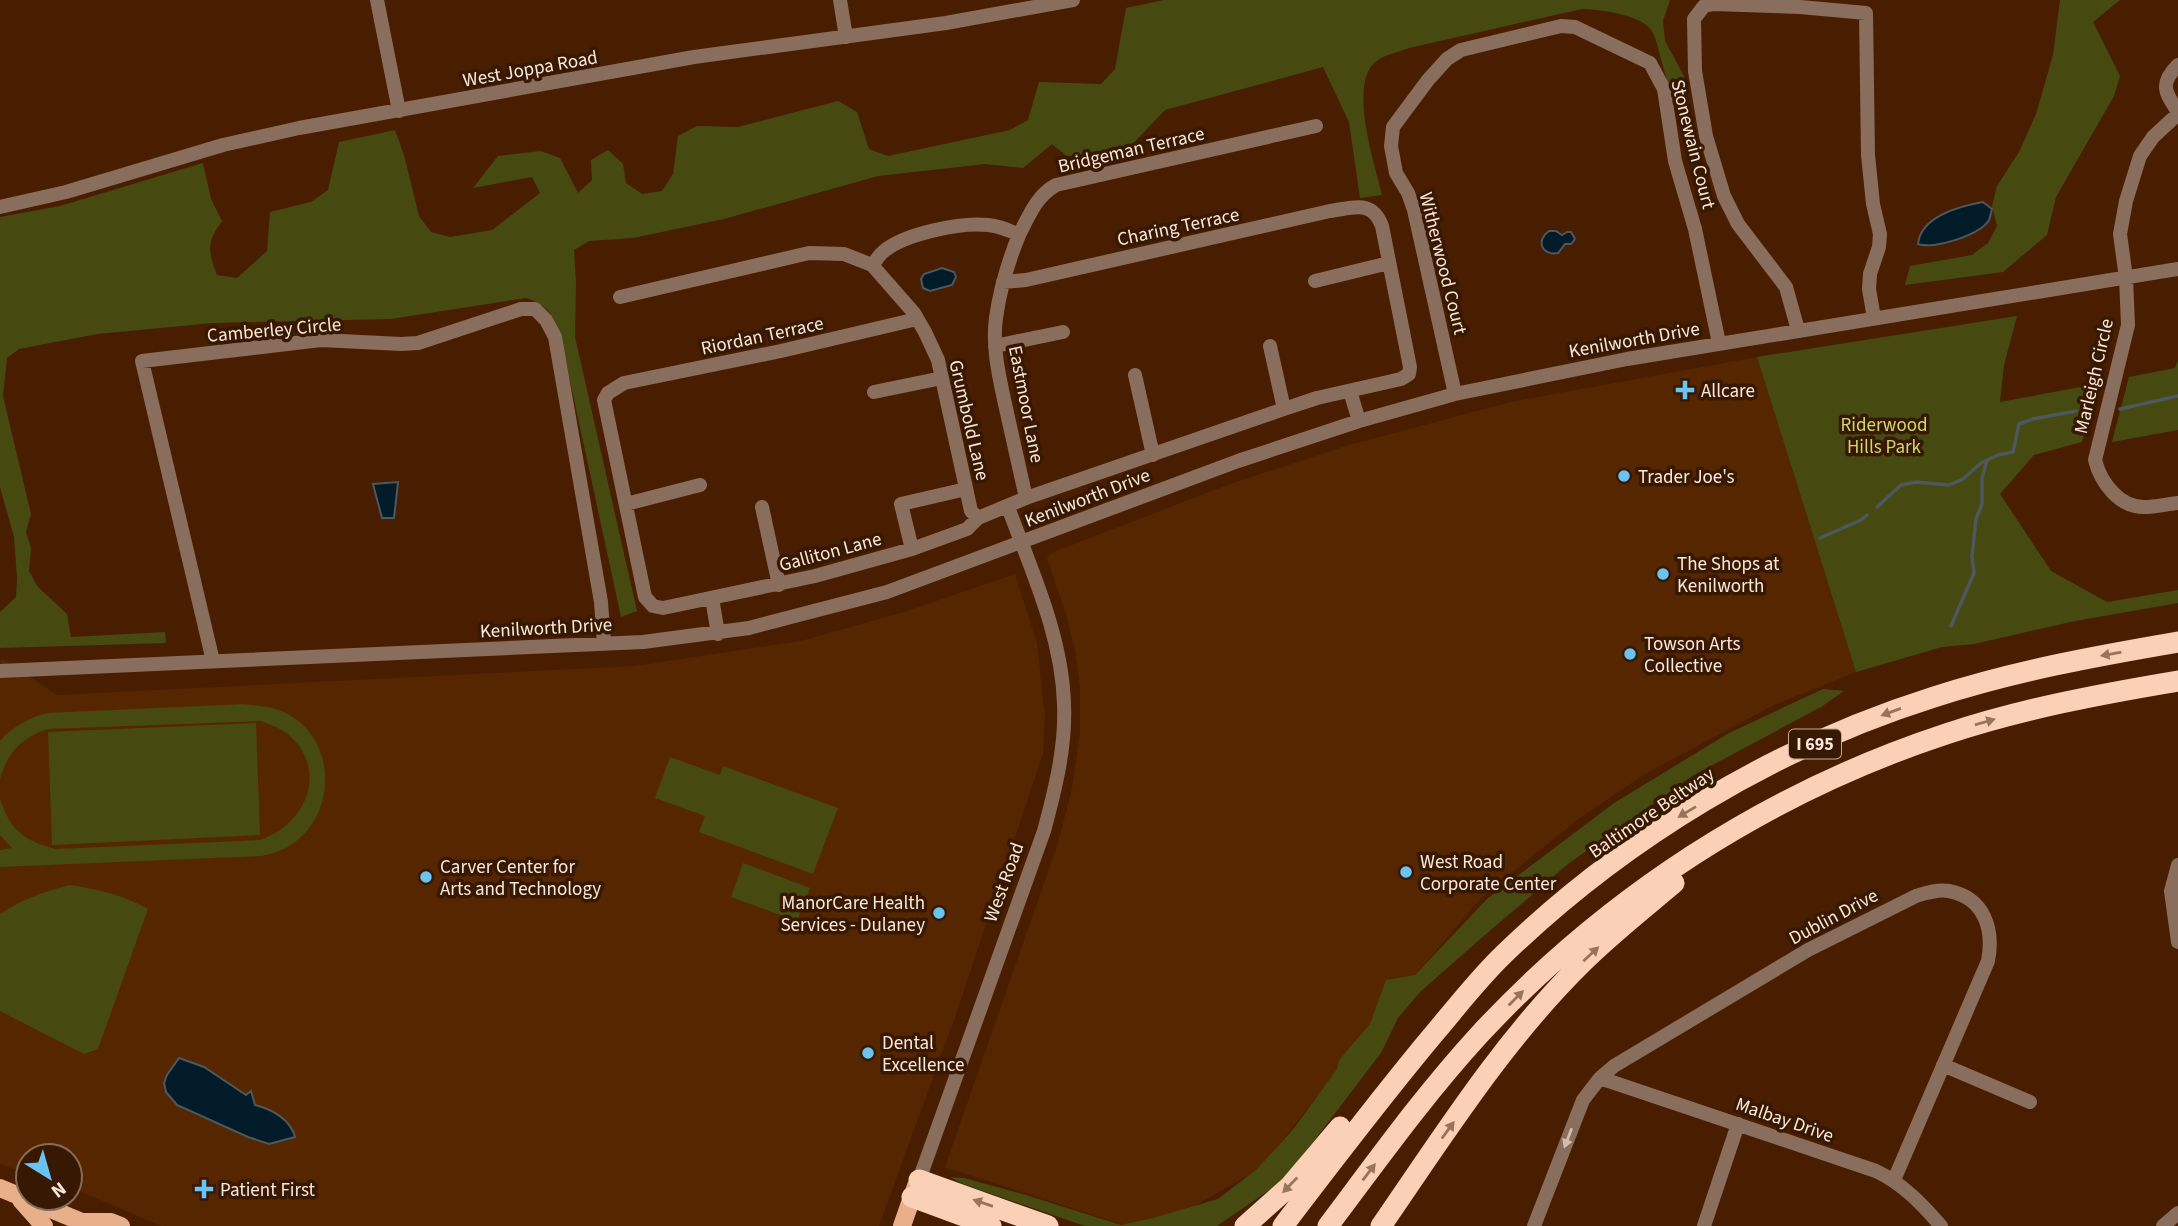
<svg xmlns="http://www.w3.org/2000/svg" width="2178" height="1226" font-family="'Source Sans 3',sans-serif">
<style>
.built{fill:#552600}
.green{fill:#464a10}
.water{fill:#011b28;stroke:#4c585d;stroke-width:2}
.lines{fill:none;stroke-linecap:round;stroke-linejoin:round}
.stream{stroke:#4c585d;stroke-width:3.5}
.minor{stroke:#8a6e5d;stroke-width:14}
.major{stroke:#e8af8b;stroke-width:18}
.highway{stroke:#fad0b7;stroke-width:21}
.oneway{fill:#98745d}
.oneway2{fill:#d4bdae}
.poi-dot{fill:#6ac3f1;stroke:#371903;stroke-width:2.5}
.labels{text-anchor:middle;stroke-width:7;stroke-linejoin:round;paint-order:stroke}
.shield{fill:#371903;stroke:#c1a99a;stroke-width:2}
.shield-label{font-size:18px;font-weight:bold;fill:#fce7da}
.street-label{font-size:19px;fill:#fce7da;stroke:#371903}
.poi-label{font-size:19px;fill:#fce7da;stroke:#371903;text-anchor:start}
.park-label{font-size:19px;fill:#ced86b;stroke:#371903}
</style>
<rect width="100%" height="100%" fill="#491e00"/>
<!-- built -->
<path class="built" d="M1757,357L1856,672L1772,706L1645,774L1577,820L1481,898L1393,1001L1259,1169L1189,1209L1157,1221L1124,1225L945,1167L1058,843L1072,788L1080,732V687L1075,649L1065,611L1047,559L1051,553L1230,484L1349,445L1511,402Z
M1015,574L1037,643L1045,717L1043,753L955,1017L879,1226H161L70,1187V1156H28V1174L0,1164V664L2,658L57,695L634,666L801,641L907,611Z"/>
<!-- green -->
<path class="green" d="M1164,0H1670L1663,21L1665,41L1684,76L1695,153V172C1681,136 1673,99 1662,63C1659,53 1657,40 1652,31C1642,15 1600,9 1582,9L1409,48C1398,52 1383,55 1374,63C1349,88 1375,165 1382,195L1360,198L1349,122L1323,67L1165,110L1126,151L1067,156L1052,144L1023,168L985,164L878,176L724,219L633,238L589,241L574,250L576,282L575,337L637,611L621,617L561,339C553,315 550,306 526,298L391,319L213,323L97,334L19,349L7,358L3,396L31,514L26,532L31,548L29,571L38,587L67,614L71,637L165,632L166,643L0,648V612L16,597L17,578L14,537L0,487V217L60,206L203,163L211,199L222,221C206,243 208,251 217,275L237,278L267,251L270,212L311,202L328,190L339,142L395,130L404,155L419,216L431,232L450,237L492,230L540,193L532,177L473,188L498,156L541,151L560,158L578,193L592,180L591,160L608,150L623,164L626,183L642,194L662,191L673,174L678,136L697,126L738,127L838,101L857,112L869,149L888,156L1010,130L1028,120L1039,82L1101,84L1115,69L1126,8Z
M2060,0H2120L2093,22L2120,76L2114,96L2056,197L2047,235L2003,272L1905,285L1910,266L1972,255L1988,243L1997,226L1992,206L1997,186L2019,152L2036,114L2053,55Z
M2017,316L2004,365L2000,402L2097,384L2082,442L2034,455L2000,494L2051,571L2107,602L2178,590V603L2075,621L1974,644L1942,647L1856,672L1757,357Z
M2178,360V430L2112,442L2129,377L2175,368Z
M1823,689L1844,691L1821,707L1692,776L1568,864L1478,941L1420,992L1398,1018L1381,1053L1284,1180L1217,1226H1085L963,1184L950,1177L964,1178L1026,1195L1121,1225L1153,1218L1218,1199L1257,1169L1295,1127L1337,1069L1339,1060L1370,1024L1386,980L1415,975L1487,899L1614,803L1729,733Z
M243,704C258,706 272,706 286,713C337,739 338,814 291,845C282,851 271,854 261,856L0,867V850L12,848L0,835V799C11,831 24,841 56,849L260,840C305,825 329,772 290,736C281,728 271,725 261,721L48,729C22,737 7,753 0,779V741C13,726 27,719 47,713Z
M256,723L260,835L52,845L48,732Z
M670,757L720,775L723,766L838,808L813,874L699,832L705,816L655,798Z
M743,863L810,888L797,921L731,897Z
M69,885C98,889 123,895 148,909L98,1049L84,1054L0,1011V914C22,899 44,892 69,885Z"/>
<!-- water -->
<path class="water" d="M1983,202L1992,209C1991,212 1990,218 1989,220C1980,235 1933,250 1918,244C1921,216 1961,206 1983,202Z
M1549,231H1556L1562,235L1567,232H1571L1575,239L1571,244H1565L1558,253C1541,256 1536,240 1549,231Z
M942,268L954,272L956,277L952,285L930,291L923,288L921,279L924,274Z
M398,482L394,518H382L373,484Z
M179,1058L204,1067L246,1095L251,1091L255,1105C272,1109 291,1120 295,1137L269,1144L248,1137L177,1105L166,1092L164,1083L167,1075Z"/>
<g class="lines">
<!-- stream -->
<path class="stream" d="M2120,409L2178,396
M1877,507L1901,485L1916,482L1949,485L1963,479L1981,463L1998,455L2013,452L2019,424L2033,419L2076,411
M1820,538L1861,520L1867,515
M1951,626L1974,573L1972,556L1976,519L1982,504V478L1987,460"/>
<!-- minor -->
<path class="minor" d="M377,0L399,111
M840,0L846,37
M2178,65C2159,84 2165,92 2178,112
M2178,114L2153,137L2140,156L2126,201L2120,234L2126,278L2128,325L2095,460C2101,483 2119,507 2144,507C2155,507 2167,504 2178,503
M0,207L66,192L223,145L299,128L694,57L946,23L1073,0
M1019,235C1008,262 1000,289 996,318C992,347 999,376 1005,404C1012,435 1019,467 1026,498
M872,265C876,261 879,255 883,252C903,234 961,222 988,225C999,226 1009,230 1019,235C1029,216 1036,196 1056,185L1316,126
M1315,281L1389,263
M620,297L809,253L844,254L872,265L914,313L925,332L938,360L971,511L978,518
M917,319L781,351L624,383L608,393L604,400L645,597L653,606L663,608L815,576L912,549L967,529L978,518L1026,498L1284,409L1317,398L1401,379L1409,374L1410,367L1382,226C1372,199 1353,208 1330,211L1026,280L1003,282
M1798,330L1786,287L1738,224L1724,196L1706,136L1695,71L1694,19L1704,6L1714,4L1800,7L1866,13L1868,155L1873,204L1880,234L1879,247L1870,274L1869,289L1874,318
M995,346L1063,332
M1270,346L1284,409
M1135,375L1153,455
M1350,391L1359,421
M874,392L942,378
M1455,394L1414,210L1408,193L1396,173L1391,146L1393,127L1428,80L1447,59L1461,50L1561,26L1575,27L1650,63L1664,89L1675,161L1695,229L1719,343
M626,504L700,485
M762,507L779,585
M912,549L901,504L966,489
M712,598L718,634
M213,661L142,361L321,340L401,344L418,343L521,309H535L546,320L555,337L601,602L604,644
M0,671L643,642L749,628L887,592L1238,461L1359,421L1455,394L1627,359L2178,269
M2178,865L2171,891L2178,942
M1943,1065L2030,1102
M1600,1078L1876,1171C1903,1184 1922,1204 1941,1226
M919,1180L1044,831C1055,790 1066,747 1064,704C1062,635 1031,570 1008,507
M1534,1226L1583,1100L1600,1078L1614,1066L1808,950L1916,896C1926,893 1938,889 1949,891C1985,898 1994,930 1988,961L1894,1180
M1704,1226L1738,1124
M2163,1226L2178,1213"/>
<!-- major -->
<path class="major" d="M0,1188L82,1222H111L121,1226
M21,1200L44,1226
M902,1226L916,1186"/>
<!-- highway -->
<path class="highway" d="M919,1180L1048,1226
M912,1197L991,1226
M1245,1226L1290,1186L1340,1127
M1283,1226C1334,1159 1384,1093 1438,1029C1459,1004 1480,977 1504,954C1624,838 1775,747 1934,697C2014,671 2096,656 2178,642
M1328,1226C1377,1161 1424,1095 1479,1035C1607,897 1767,793 1946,734C2021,709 2100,694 2178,681
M1381,1226C1443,1136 1503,1041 1581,964C1610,935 1642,910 1674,883"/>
</g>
<!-- one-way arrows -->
<defs><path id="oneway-solid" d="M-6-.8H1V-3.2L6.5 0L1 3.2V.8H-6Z" transform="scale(1.75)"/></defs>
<g class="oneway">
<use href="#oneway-solid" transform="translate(2111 654) rotate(170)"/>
<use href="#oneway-solid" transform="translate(1891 712) rotate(160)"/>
<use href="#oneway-solid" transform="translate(1985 722) rotate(-16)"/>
<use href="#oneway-solid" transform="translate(1687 812) rotate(149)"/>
<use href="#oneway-solid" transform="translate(1591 954) rotate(-43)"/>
<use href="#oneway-solid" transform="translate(1516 998) rotate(-45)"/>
<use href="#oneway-solid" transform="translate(1448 1130) rotate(-54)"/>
<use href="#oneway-solid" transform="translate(1369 1172) rotate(-53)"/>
<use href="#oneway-solid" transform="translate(1290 1185) rotate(134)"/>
<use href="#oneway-solid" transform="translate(983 1203) rotate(-161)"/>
</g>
<use class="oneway2" href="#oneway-solid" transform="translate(1568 1138) rotate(111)"/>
<!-- markers -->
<g class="poi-dot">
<path d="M1681.5 379.5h7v7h7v7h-7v7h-7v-7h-7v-7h7z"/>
<circle cx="1624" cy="476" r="7"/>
<circle cx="1663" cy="574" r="7"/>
<circle cx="1630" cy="654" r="7"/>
<circle cx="1406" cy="872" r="7"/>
<circle cx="426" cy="877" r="7"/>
<circle cx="939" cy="913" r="7"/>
<circle cx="868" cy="1053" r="7"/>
<path d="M200.5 1178.5h7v7h7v7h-7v7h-7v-7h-7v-7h7z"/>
</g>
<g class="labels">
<!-- shield labels -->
<rect class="shield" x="1789" y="729.5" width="52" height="29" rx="5"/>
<g class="shield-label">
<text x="1815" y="750">I 695</text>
</g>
<!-- street labels -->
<g class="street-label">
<text transform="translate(530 68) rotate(-10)" y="7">West Joppa Road</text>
<text transform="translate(1694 144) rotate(76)" y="7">Stonewain Court</text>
<text transform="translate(1131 149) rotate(-13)" y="7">Bridgeman Terrace</text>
<text transform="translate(1178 226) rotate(-12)" y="7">Charing Terrace</text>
<text transform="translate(1444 263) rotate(76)" y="7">Witherwood Court</text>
<text transform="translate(274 329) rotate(-5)" y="7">Camberley Circle</text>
<text transform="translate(762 335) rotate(-12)" y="7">Riordan Terrace</text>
<text transform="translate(1634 339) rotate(-10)" y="7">Kenilworth Drive</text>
<text transform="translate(2093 376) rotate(-77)" y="7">Marleigh Circle</text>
<text transform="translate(1027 404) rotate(79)" y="7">Eastmoor Lane</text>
<text transform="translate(970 420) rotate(77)" y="7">Grumbold Lane</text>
<text transform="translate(1087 497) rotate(-21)" y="7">Kenilworth Drive</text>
<text transform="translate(830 551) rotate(-15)" y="7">Galliton Lane</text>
<text transform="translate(546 627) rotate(-3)" y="7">Kenilworth Drive</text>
<text transform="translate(1651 812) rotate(-34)" y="7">Baltimore Beltway</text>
<text transform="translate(1003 882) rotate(-70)" y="7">West Road</text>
<text transform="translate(1833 916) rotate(-28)" y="7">Dublin Drive</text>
<text transform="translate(1785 1119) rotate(19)" y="7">Malbay Drive</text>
</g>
<!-- poi labels -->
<g class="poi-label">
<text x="1701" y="397">Allcare</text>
<text x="1638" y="483">Trader Joe's</text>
<text x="1677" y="570">The Shops at<tspan x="1677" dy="22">Kenilworth</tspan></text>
<text x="1644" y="650">Towson Arts<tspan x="1644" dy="22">Collective</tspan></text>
<text x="1420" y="868">West Road<tspan x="1420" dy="22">Corporate Center</tspan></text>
<text x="440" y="873">Carver Center for<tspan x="440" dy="22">Arts and Technology</tspan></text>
<text x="925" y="909" text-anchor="end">ManorCare Health<tspan x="925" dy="22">Services - Dulaney</tspan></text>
<text x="882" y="1049">Dental<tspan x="882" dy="22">Excellence</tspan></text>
<text x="220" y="1196">Patient First</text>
</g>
<!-- park labels -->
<g class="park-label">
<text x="1884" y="431">Riderwood<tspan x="1884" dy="22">Hills Park</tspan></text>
</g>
</g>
<!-- north arrow -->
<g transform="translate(49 1177) rotate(143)"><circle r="33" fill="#371903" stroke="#866b59" stroke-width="2"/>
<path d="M0-5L12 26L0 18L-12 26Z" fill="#6ac3f1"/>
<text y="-10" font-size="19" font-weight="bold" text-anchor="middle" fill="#fce7da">N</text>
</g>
</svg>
